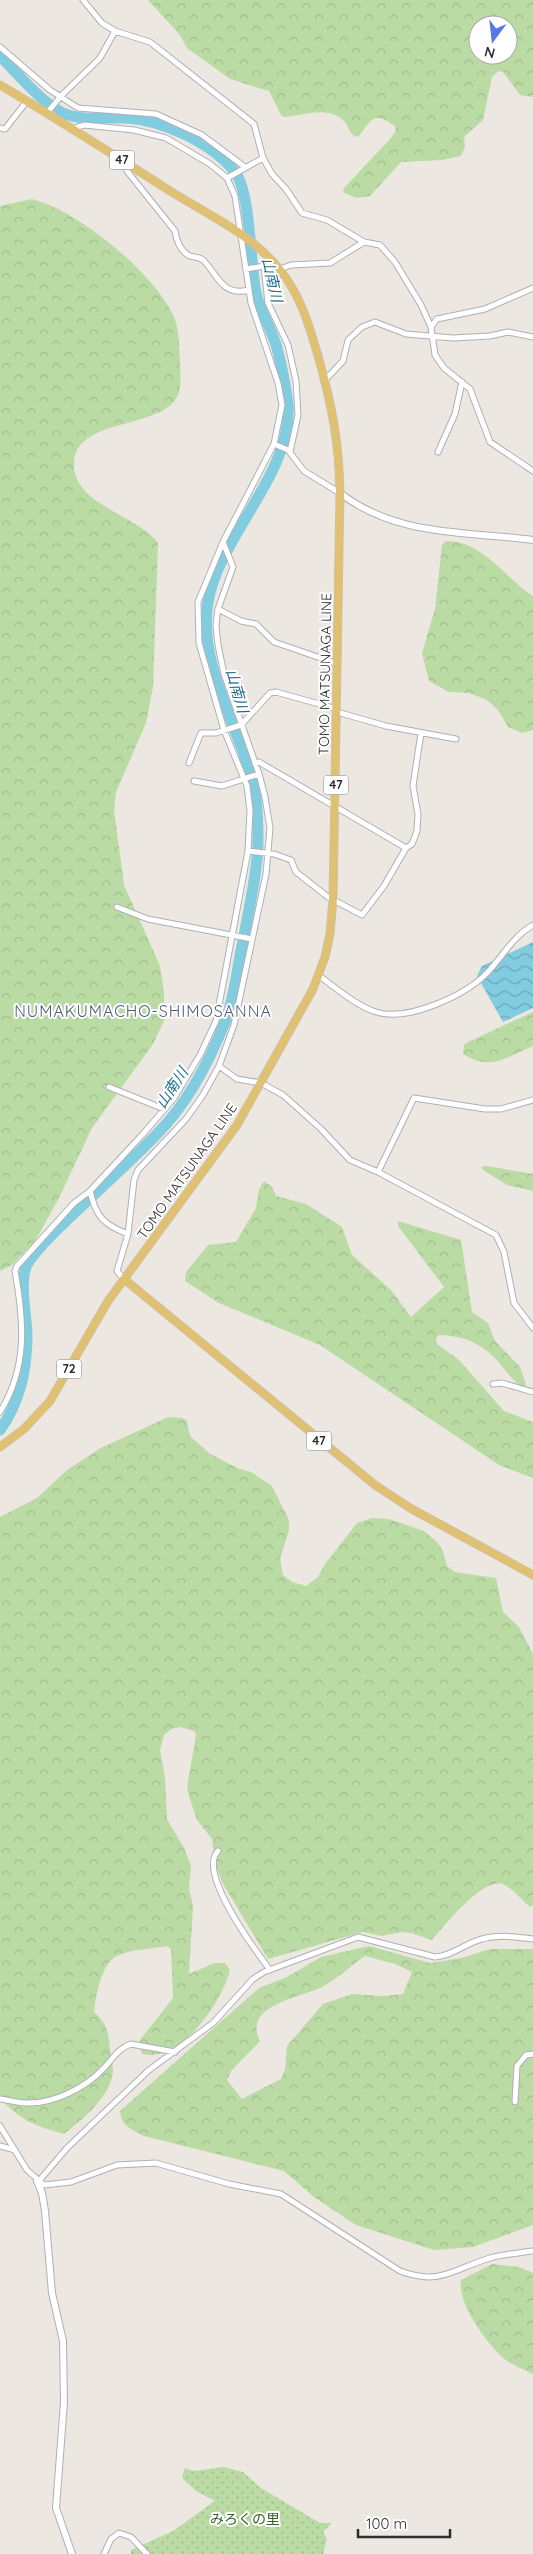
<svg xmlns="http://www.w3.org/2000/svg" width="533" height="2554" font-family="Quicksand,'Noto Sans JP',sans-serif">
<style>
.green{fill:url(#green-dots)}
.forest{fill:url(#forest-crowns);fill-rule:evenodd}
.water{fill:url(#water-waves)}
.lines{fill:none;stroke-linecap:round;stroke-linejoin:round}
.river{stroke:#82cce0;stroke-width:11}
.minor-casing{stroke:#aeb0b7;stroke-width:7}
.tertiary-casing{stroke:#aeb0b7;stroke-width:8}
.primary-casing{stroke:#c4c4c4;stroke-width:9}
.minor{stroke:#fff;stroke-width:5}
.tertiary{stroke:#fff;stroke-width:6}
.primary{stroke:#e0c073;stroke-width:8}
.labels{text-anchor:middle;stroke-width:4;stroke-linejoin:round;paint-order:stroke}
.shield{fill:#fff;stroke:#6c6c6c;stroke-width:1}
.shield-label{font-size:12px;font-weight:bold;fill:#2d2d2d}
.street-label{font-size:14px;fill:#2d2d2d;stroke:#fff}
.park-label{font-size:14px;fill:#356225;stroke:#fff}
.water-label{font-size:15px;font-style:italic;fill:#1f6e8e;stroke:#fff}
.quarter-label{font-size:16px;letter-spacing:1px;fill:#525b78;stroke:#fff}
</style>
<defs>
<pattern id="green-dots" width="8" height="8" patternUnits="userSpaceOnUse" patternTransform="scale(1.25)"><rect width="8" height="8" fill="#bbdba5"/><path d="M2 2h.1M6 6h.1" fill="none" stroke="#a1bc8e" stroke-width="1.8" stroke-linecap="round"/></pattern>
<pattern id="forest-crowns" width="20" height="18" patternUnits="userSpaceOnUse" patternTransform="scale(1.25)"><rect width="20" height="18" fill="#bbdba5"/><path d="M2 6a3 3 0 1 1 6 0M12 15a3 3 0 1 1 6 0" fill="none" stroke="#a1bc8e"/></pattern>
<pattern id="water-waves" width="16" height="10" patternUnits="userSpaceOnUse" patternTransform="scale(1.25)"><rect width="16" height="10" fill="#82cce0"/><path d="M0 5q4-4 8 0t8 0" fill="none" stroke="#6ba6b6"/></pattern>
</defs>
<rect width="100%" height="100%" fill="#ece7e1"/>
<!-- green -->
<path class="green" d="M224,2467L243,2472L261,2488L320,2523H332L323,2532L327,2539L323,2554H131V2550L173,2531L215,2501L196,2491L182,2478L185,2468L193,2471Z"/>
<!-- forest -->
<path class="forest" d="M148,0H533V97L520,95L503,72L498,71L492,77L483,120L464,137L465,147L461,156L442,160L401,162L370,196L356,198L343,192L344,188L390,139L396,131L395,126C373,111 373,118 358,137C348,135 350,126 343,120C328,106 303,115 285,117L281,115L269,91L230,79L187,48L180,35ZM478,25H508V55H478Z
M32,199C77,210 153,272 173,315C180,330 179,347 180,363C180,374 182,387 177,397C159,430 76,417 74,463C72,505 138,515 158,543L153,687L146,723L116,792L114,810L124,885L160,966L164,992V1021L153,1044L92,1128L59,1198L35,1241L12,1265L0,1271V206Z
M446,541C482,540 506,579 533,596V730L522,733L508,727L498,710L487,700L469,693L449,692L429,681L422,653L435,609L442,545Z
M533,1012V1046C506,1057 491,1072 463,1054L464,1045L468,1042Z
M486,1166L533,1174V1191L507,1185L483,1170L481,1167Z
M264,1181L272,1187L276,1196L306,1204L342,1227L352,1255L391,1290L411,1317L444,1287L398,1226V1221L461,1240L472,1312L488,1323L495,1341L520,1367L526,1384L523,1387C511,1380 505,1369 496,1359C479,1342 463,1336 439,1335L436,1338L437,1344L459,1360L504,1411L533,1422V1478L499,1465L320,1345L219,1303L185,1281L186,1272L208,1245L236,1242L256,1208L259,1189Z
M168,1417L183,1418L187,1421L190,1436L209,1453L237,1468L251,1472L272,1486L289,1520V1530L280,1559L283,1575L292,1582L306,1586L318,1577L325,1564L357,1523L372,1518L389,1519L424,1531L437,1542L443,1551L447,1566L455,1572L496,1578L503,1612L519,1627L533,1654V1905L530,1907C522,1900 512,1888 503,1884C483,1877 444,1926 432,1940L411,1933L401,1932L382,1936L363,1932L268,1959L222,1882L215,1863L212,1839L197,1820L189,1796L187,1787L196,1735L194,1731L180,1727L171,1729L164,1735L160,1750L165,1777L167,1819L184,1848L191,1866L189,1888L193,1907L189,1974L215,1963H225L230,1970C222,2002 180,2064 142,2054L139,2045L140,2040L173,1998L171,1949L167,1946C152,1949 131,1949 117,1956C101,1964 96,1995 94,2012C107,2023 109,2034 110,2050C110,2056 112,2063 113,2069C113,2095 82,2120 64,2134C33,2125 24,2122 0,2099V1517L37,1498L67,1470L99,1449Z
M369,1946L430,1963L461,1958L490,1949H533V2225L473,2247L434,2250L356,2225L314,2197L284,2171L144,2136C131,2129 121,2126 120,2111L259,1988L287,1977L321,1957ZM365,1956L395,1964L412,1972L403,1994L383,1996L352,1994L323,2004L287,2046L285,2070L281,2079L242,2099L227,2080L231,2071L260,2041C242,2006 298,1998 320,1988C336,1980 350,1966 365,1956Z
M492,2264L519,2267L533,2273V2374C523,2369 511,2365 502,2357C486,2342 457,2303 461,2280Z"/>
<!-- water -->
<path class="water" d="M533,942V1008L503,1022L477,976L482,966Z"/>
<g class="lines">
<!-- river -->
<path class="river" d="M0,56C17,73 40,101 61,112C81,122 105,117 126,118C163,120 212,143 235,172C251,193 250,265 256,293C260,312 272,329 277,348C281,363 286,389 288,405C293,473 219,536 208,602C197,668 243,731 255,793C258,809 258,827 258,843C257,875 249,909 243,941C237,967 235,997 225,1022C209,1062 188,1103 157,1134C128,1164 97,1191 67,1220C54,1233 38,1247 28,1263C18,1280 27,1316 27,1336C27,1370 20,1402 0,1430"/>
<!-- minor casing -->
<g class="minor-casing">
<path id="minor" d="M83,0L102,23L115,31L150,42L254,124L263,158L272,174L286,189L302,213L327,220L364,242L380,245L395,262L421,305L431,327L435,355L444,368L470,389L490,442L533,471
M0,47L50,90L78,108L156,114L202,135L245,167
M47,113L61,96L100,58L115,31
M0,128L5,129L27,101
M72,129L84,125L134,130L166,138L210,164L227,178L235,196L251,303L278,383L282,405L274,444L223,542L233,567L218,609L216,625L218,645L224,674L259,774L265,797L270,828L266,874L234,1025L219,1066L203,1095L186,1119L138,1170L134,1180L128,1234L117,1271L124,1279
M127,164V171L175,231C176,239 180,250 188,255C192,258 198,256 203,260C217,273 221,297 249,290
M227,178L263,158
M246,269L264,266L268,303L288,345L296,381L298,415L290,452
M280,269L291,265L330,263L364,242
M431,327L437,319L485,309L533,288
M325,380L343,361L348,340L362,327L375,322L406,334L453,338L490,336L508,332L533,337
M274,444L288,450L304,471L340,493
M438,452L455,414L462,382
M218,609L241,621L256,624L274,642L338,664
M337,712L386,726L456,739
M189,763L201,733H216L241,725L270,693L276,692L337,709
M255,764L259,762L406,848
M194,781L222,786L259,774
M248,851L274,854L291,860L296,872L328,897L362,915L384,886L406,848L412,844L417,831L418,814L413,786L421,733
M117,907L148,919L252,939
M318,975C336,988 355,1005 376,1012C407,1022 463,996 485,975C502,958 512,937 533,925
M219,1066L237,1079L261,1083L283,1095L320,1128L350,1160L378,1172L496,1235L504,1252L514,1303L533,1328
M109,1087L164,1109
M378,1172L414,1098L485,1109H501L533,1100
M90,1191C96,1217 104,1225 128,1234
M493,1384L502,1383L533,1392
M0,1412C28,1367 24,1321 15,1271L17,1266L74,1203L90,1191L143,1134L174,1098L200,1055L216,1021L248,851L250,811L247,786L224,730L199,643L198,602L223,542
M218,1851C197,1872 255,1950 270,1970
M0,2099C9,2100 18,2103 27,2103C53,2104 85,2088 103,2069C112,2060 118,2048 131,2044L175,2052
M515,2102L517,2066L526,2055L533,2054
M0,2126L27,2170L44,2185L71,2182L117,2165L156,2163L229,2184L281,2194L400,2271C441,2286 453,2269 490,2258C504,2254 519,2253 533,2251
M0,2146L15,2150
M38,2182L67,2148L149,2070L213,2023L253,1979L264,1972L358,1937L435,1957C452,1956 466,1943 482,1939C499,1934 516,1937 533,1939
M104,2554L111,2539L119,2533L131,2537L147,2554"/>
</g>
<!-- tertiary casing -->
<g class="tertiary-casing">
<path id="tertiary" d="M340,493C397,537 466,531 533,540
M37,2181L42,2193L45,2211L52,2293L63,2341L64,2402L56,2508L72,2554"/>
</g>
<!-- primary casing -->
<g class="primary-casing">
<path id="primary" d="M0,85C58,119 114,155 170,191C207,214 253,235 280,270C301,296 309,325 318,356C332,405 339,442 340,493L333,899L330,934L325,957L313,989L237,1125L108,1301L50,1401L24,1429L0,1447
M124,1279L375,1485L410,1508L533,1575"/>
</g>
<!-- minor -->
<use href="#minor" class="minor"/>
<!-- tertiary -->
<use href="#tertiary" class="tertiary"/>
<!-- primary -->
<use href="#primary" class="primary"/>
</g>
<g class="labels">
<!-- shield labels -->
<g class="shield">
<rect x="109.5" y="150.5" width="25" height="19" rx="4"/>
<rect x="323.5" y="775.5" width="25" height="19" rx="4"/>
<rect x="56.5" y="1359.5" width="25" height="19" rx="4"/>
<rect x="306.5" y="1431.5" width="25" height="19" rx="4"/>
</g>
<g class="shield-label">
<text x="122" y="164">47</text>
<text x="336" y="789">47</text>
<text x="69" y="1373">72</text>
<text x="319" y="1445">47</text>
</g>
<!-- street labels -->
<g class="street-label">
<text transform="translate(325 674) rotate(-89)" y="5">TOMO MATSUNAGA LINE</text>
<text transform="translate(187 1171) rotate(-55)" y="5">TOMO MATSUNAGA LINE</text>
</g>
<!-- park labels -->
<g class="park-label">
<text x="245" y="2524">みろくの里</text>
</g>
<!-- water labels -->
<g class="water-label">
<text transform="translate(272 280) rotate(77)" y="5">山南川</text>
<text transform="translate(237 691) rotate(74)" y="5">山南川</text>
<text transform="translate(172 1088) rotate(-57)" y="5">山南川</text>
</g>
<!-- quarter labels -->
<g class="quarter-label">
<text x="143" y="1017">NUMAKUMACHO-SHIMOSANNA</text>
</g>
</g>
<!-- north arrow -->
<g transform="translate(493 40) rotate(195)"><circle r="24" fill="#ffffff" stroke="#ababab"/>
<path d="M0-4L9 19L0 12L-9 19Z" fill="#5779e4"/>
<text y="-8" font-size="14" font-weight="bold" text-anchor="middle" fill="#2d2d2d">N</text>
</g>
<!-- scale -->
<path d="M358 2529v8h92v-8" fill="none" stroke="#2d2d2d" stroke-width="2.5"/>
<text x="366" y="2529" font-size="15" fill="#2d2d2d" stroke="#ffffff" stroke-width="4" paint-order="stroke">100 m</text>
</svg>
